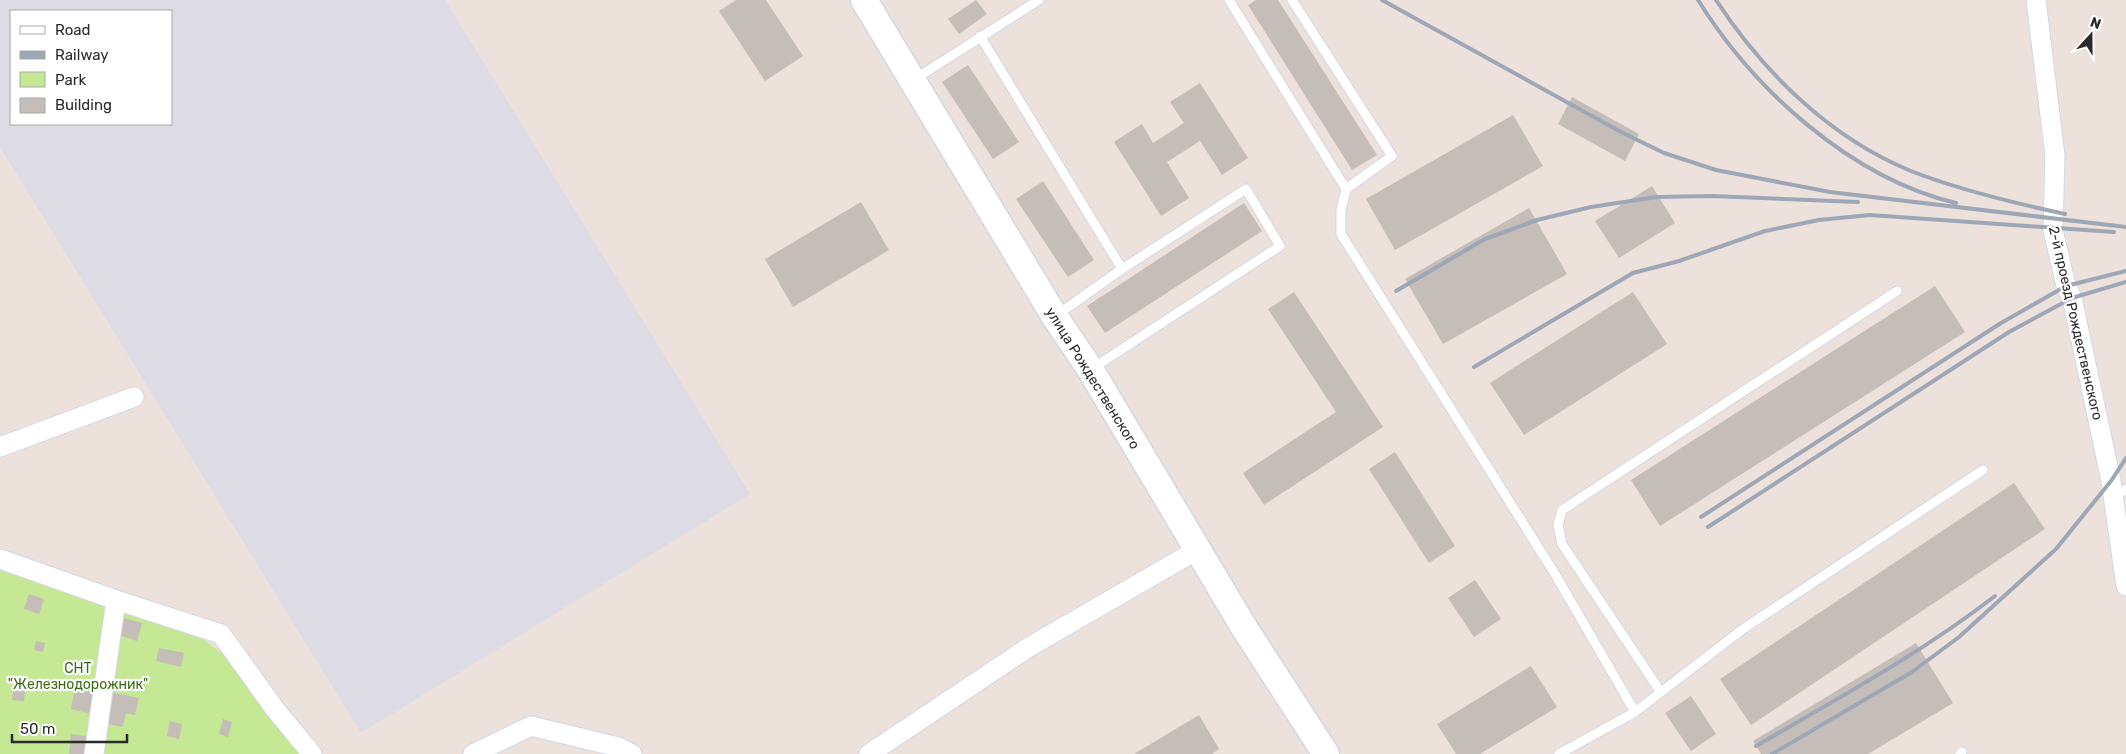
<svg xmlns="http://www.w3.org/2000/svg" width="2126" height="754" font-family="Rubik,sans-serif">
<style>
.industrial{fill:#dddce5;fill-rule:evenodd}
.green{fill:#c4e893}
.building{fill:#c5bdb7}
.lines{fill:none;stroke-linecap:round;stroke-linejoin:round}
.service-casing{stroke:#d0d9e4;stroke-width:11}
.minor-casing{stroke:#d0d9e4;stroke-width:21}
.secondary-casing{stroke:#d0d9e4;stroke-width:29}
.service{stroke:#fff;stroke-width:9}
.minor{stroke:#fff;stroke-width:19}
.secondary{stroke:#fff;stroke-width:26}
.rail{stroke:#9da7b6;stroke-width:4}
.labels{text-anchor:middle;stroke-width:4.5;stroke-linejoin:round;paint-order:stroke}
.street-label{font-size:14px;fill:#2a2a2a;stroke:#fff}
.park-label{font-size:14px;fill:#3b6d15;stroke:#fff}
</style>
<rect width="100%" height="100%" fill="#ede1db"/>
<!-- industrial -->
<path class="industrial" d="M0,0H445L750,494L361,733L0,147ZM11,11H171V124H11Z"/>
<!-- green -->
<path class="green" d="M0,564L200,637L231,660L300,754H0Z"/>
<!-- building -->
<path class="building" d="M736,0H766L803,56L765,81L719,11Z
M976,0L987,14L959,34L948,19Z
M1256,0H1278L1377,155L1352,170L1248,5Z
M968,65L1019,142L993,159L942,82Z
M1200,83L1248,158L1222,175L1200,141L1167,162L1189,198L1161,216L1114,142L1142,124L1153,143L1184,123L1170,102Z
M1572,97L1639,134L1625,161L1558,124Z
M1513,115L1543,166L1395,250L1366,199Z
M1043,181L1094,260L1068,277L1016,199Z
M1652,186L1675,223L1619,258L1595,221Z
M861,202L889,250L793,307L765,259Z
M1244,203L1262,231L1105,333L1087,306Z
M1529,208L1567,274L1443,344L1405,279Z
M1935,286L1965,332L1660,526L1631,480Z
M1294,292L1383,427L1264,505L1243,473L1336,412L1268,309Z
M1633,292L1667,344L1524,435L1490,383Z
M1395,452L1455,546L1429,563L1369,469Z
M2014,483L2045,529L1751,725L1720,679Z
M1475,580L1501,619L1474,637L1448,598Z
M29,594L44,599L39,614L24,609Z
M124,618L142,623L137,641L119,635Z
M36,641L45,643L43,652L34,650Z
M1916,643L1953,703L1868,754H1761L1753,741Z
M159,648L184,653L181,667L156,661Z
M1531,666L1557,707L1480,754H1456L1437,724Z
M14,679L26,681L24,701L12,700Z
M75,687L97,692L92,714L71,709Z
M110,692L139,698L135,715L126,713L123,727L104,723Z
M1691,696L1716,734L1691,751L1665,713Z
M1199,715L1219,749L1212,754H1134Z
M223,719L232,722L228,737L219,734Z
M170,721L182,724L179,739L167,736Z
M71,734L94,737L92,754H69Z"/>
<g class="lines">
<!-- service casing -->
<g class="service-casing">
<path id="service" d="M1229,0L1346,189
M1292,0L1392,156L1346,189L1341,211V234L1555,574L1635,712L1559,754
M980,36L1122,269
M915,79L1039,0
M1057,315L1122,269L1246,189L1280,246L1093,368
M2113,498L2126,489
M1660,691L1562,544L1558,525L1562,510L1897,291
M1635,712L1743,629L1983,470
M1960,754L1962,752"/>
</g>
<!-- minor casing -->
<g class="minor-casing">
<path id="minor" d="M2036,0L2055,156L2053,230L2066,286L2072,298L2111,481L2126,586
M0,447L134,397
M0,559L116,600L221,634L275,709L312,754
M94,754L116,600
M473,754L531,726L618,747L632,754
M869,754L1029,647L1197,550"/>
</g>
<!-- secondary casing -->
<g class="secondary-casing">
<path id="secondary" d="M864,0L1055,317L1090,369L1245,629L1326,754"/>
</g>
<!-- service -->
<use href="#service" class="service"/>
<!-- minor -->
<use href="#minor" class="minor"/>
<!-- secondary -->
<use href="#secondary" class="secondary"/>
<!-- rail -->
<path class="rail" d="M1382,0L1621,132L1664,153L1716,170L1830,192L2126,227
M1698,0C1754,90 1851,178 1956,203
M1716,0C1763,72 1830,138 1911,171C1959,190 2014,203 2065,214
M1396,291L1485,239L1537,220L1591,207L1657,197L1712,196L1858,202
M1474,367L1633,273L1679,261L1765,231L1819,220L1870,215L2114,232
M1701,517L2001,323L2066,286L2126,271
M1708,527L2009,332L2072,298L2126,282
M1756,746C1837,699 1920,654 1995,596
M1772,754L1912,672L1959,637L2056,549L2111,481L2126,458"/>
</g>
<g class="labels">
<!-- street labels -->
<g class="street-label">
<text transform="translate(2076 323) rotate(77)" y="5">2-й проезд Рождественского</text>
<text transform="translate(1093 378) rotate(58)" y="5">улица Рождественского</text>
</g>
<!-- park labels -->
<g class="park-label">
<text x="78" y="673">СНТ<tspan x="78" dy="16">"Железнодорожник"</tspan></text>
</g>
</g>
<!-- legend -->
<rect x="10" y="10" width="162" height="115" fill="#ffffff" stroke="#aaaaaa"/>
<rect x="20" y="26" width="25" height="8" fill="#ffffff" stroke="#aaaaaa"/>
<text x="55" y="35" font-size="15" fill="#2a2a2a">Road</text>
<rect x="20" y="51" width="25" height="8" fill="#9da7b6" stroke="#aaaaaa"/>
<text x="55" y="60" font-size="15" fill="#2a2a2a">Railway</text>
<rect x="20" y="72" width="25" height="15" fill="#c4e893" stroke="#aaaaaa"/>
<text x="55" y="85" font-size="15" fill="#2a2a2a">Park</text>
<rect x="20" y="98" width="25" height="15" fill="#c5bdb7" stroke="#aaaaaa"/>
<text x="55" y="110" font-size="15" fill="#2a2a2a">Building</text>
<!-- north arrow -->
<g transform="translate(2091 35) rotate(21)" stroke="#ffffff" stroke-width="4" paint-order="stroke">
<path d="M0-4L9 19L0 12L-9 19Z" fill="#2a2a2a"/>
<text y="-8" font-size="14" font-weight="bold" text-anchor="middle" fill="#2a2a2a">N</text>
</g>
<!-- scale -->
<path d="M12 734v8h115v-8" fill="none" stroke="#2a2a2a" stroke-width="2.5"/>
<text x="20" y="734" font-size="15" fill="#2a2a2a" stroke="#ffffff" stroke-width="4" paint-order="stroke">50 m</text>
</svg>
